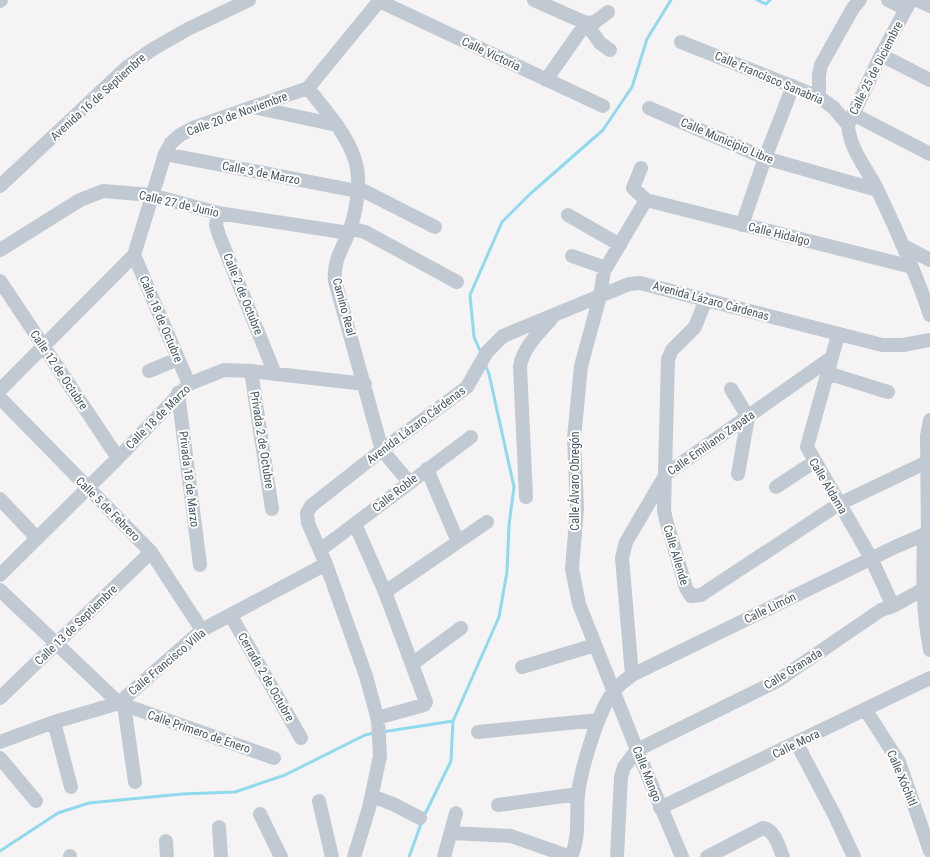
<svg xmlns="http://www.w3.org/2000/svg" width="930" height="857" font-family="'Roboto Condensed',sans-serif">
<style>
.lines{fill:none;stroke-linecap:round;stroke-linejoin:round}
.stream{stroke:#90daee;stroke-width:3}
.minor{stroke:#c1cad2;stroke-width:14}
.labels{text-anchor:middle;stroke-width:4;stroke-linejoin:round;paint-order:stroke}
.street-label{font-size:12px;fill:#4a5661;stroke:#fff}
</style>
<rect width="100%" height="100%" fill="#f5f3f3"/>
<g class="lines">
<!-- stream -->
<path class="stream" d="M757,0L766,4L770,0
M481,353L474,337L470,295L502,222L530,194L603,130L632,87L647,39L671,0
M382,732L453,721
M424,816L451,761L453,721L499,617L507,572L509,525L514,487L489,374L485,364
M0,851L58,813L89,803L182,794L235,792L285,775L365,735L374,733
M409,857L422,821"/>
<!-- minor -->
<path class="minor" d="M534,0L586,23L600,43L610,50
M888,0L906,9
M911,0L881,55L848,125C850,151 867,168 878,191C897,231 916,273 930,315
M917,0L930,6
M0,1L1,0
M379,1L603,106
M681,42L819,97L834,108L848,125
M881,55L930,80
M546,80L586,23L595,22L608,12
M308,88C324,109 345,131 354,157C362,178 357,209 350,229C343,249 333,259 335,281L382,450L409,482
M819,97V75L821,65L853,8L860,0
M253,107L337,125
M649,108L765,158L877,190
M853,114L930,154
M165,154L357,191L362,190L435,227
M641,168L633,188L646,200L912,267
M0,186L127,67L153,49L188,29L249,0
M646,200L604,271L600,296L581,366L574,438L577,508L572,569L579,604L637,750L682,857
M218,213L216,225L219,235L275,374
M568,215L620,245
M742,225L765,158L793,86
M350,228L365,232L457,282
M902,245L930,260
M0,250L80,200L103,191L151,195L218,213L349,233
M134,255L189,384
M572,256L606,268
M0,281L118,458
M706,299L695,327L672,350L668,359L664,510L666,520L686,588L691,596L701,595L839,504L927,462
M838,335L807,447L871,558L893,606
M149,371L178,359
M251,371L272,509
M827,373L888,392
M731,389L748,417L738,474
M0,390L134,255L165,154L171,143L180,135L195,127L308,88L380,0
M178,393L200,565
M0,398L151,552L202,630
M427,469L458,542
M776,487L814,462
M526,497L520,366C524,346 539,333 552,318
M0,499L37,538
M355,524L385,592L426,702L424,705L377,718
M928,533L927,436L930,420
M924,534C923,576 922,608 930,650
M320,550L471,437
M0,575L118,458L189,384L224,370L251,371L365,384
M0,590L119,703L274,758
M385,592L487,522
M231,616L301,738
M412,664L461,628
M522,667L595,645
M632,675L622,558L626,542L666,474L831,358
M0,698L151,552
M124,705L135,782
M865,709L899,762L930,851
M54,722L71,787
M478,732L599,720
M0,742L54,722L119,703L202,630L326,564
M797,744L835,816L854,857
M0,758L36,801
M372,796L393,804L420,818
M319,801L332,857
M498,805L578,794
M660,808L930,678
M260,814L281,857
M219,827L221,857
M451,833L511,836L571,857
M166,841L167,857
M70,856V857
M354,857L369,808L380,756L378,720L366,676L326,564L308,523L307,513L311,506L382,450L467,387L487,352L503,336L629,284L640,283L882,345H903L930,340
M444,857L456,813
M571,857C580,837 576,816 578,794C581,770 598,710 614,691C618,685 626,680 632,675L895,547L930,532
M617,857L621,777L624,767L637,750L777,681L881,610L893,606L922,590
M707,857L763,828C775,830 779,847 783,857"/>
</g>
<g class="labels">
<!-- street labels -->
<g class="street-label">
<text transform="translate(491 54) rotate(25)" y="4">Calle Victoria</text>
<text transform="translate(876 68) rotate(-63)" y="4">Calle 25 de Diciembre</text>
<text transform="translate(769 78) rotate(23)" y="4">Calle Francisco Sanabria</text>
<text transform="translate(98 97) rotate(-42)" y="4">Avenida 16 de Septiembre</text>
<text transform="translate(237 114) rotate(-20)" y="4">Calle 20 de Noviembre</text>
<text transform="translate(727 141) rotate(23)" y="4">Calle Municipio Libre</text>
<text transform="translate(261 173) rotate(11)" y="4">Calle 3 de Marzo</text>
<text transform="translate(179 204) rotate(13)" y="4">Calle 27 de Junio</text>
<text transform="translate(779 234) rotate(14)" y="4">Calle Hidalgo</text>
<text transform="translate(243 294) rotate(68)" y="4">Calle 2 de Octubre</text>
<text transform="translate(711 301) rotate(15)" y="4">Avenida Lázaro Cárdenas</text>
<text transform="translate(344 307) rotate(75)" y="4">Camino Real</text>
<text transform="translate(161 319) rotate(67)" y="4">Calle 18 de Octubre</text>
<text transform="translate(59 370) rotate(56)" y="4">Calle 12 de Octubre</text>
<text transform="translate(158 417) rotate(-45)" y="4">Calle 18 de Marzo</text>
<text transform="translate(416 425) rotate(-37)" y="4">Avenida Lázaro Cárdenas</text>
<text transform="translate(262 440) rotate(81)" y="4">Privada 2 de Octubre</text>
<text transform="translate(711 443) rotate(-35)" y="4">Calle Emiliano Zapata</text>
<text transform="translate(189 479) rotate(83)" y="4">Privada 18 de Marzo</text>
<text transform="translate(575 481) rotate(-90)" y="4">Calle Álvaro Obregón</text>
<text transform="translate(828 486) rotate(59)" y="4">Calle Aldama</text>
<text transform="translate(395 493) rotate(-38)" y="4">Calle Roble</text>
<text transform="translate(108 509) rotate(45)" y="4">Calle 5 de Febrero</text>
<text transform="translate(676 555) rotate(73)" y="4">Calle Allende</text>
<text transform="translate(770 608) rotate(-26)" y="4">Calle Limón</text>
<text transform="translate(76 625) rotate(-44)" y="4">Calle 13 de Septiembre</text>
<text transform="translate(167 662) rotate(-40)" y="4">Calle Francisco Villa</text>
<text transform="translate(793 669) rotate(-32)" y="4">Calle Granada</text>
<text transform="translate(266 677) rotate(60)" y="4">Cerrada 2 de Octubre</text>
<text transform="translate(199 732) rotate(19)" y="4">Calle Primero de Enero</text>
<text transform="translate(796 744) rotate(-26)" y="4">Calle Mora</text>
<text transform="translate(647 774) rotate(68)" y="4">Calle Mango</text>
<text transform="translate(902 778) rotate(67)" y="4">Calle Xóchitl</text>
</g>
</g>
</svg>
